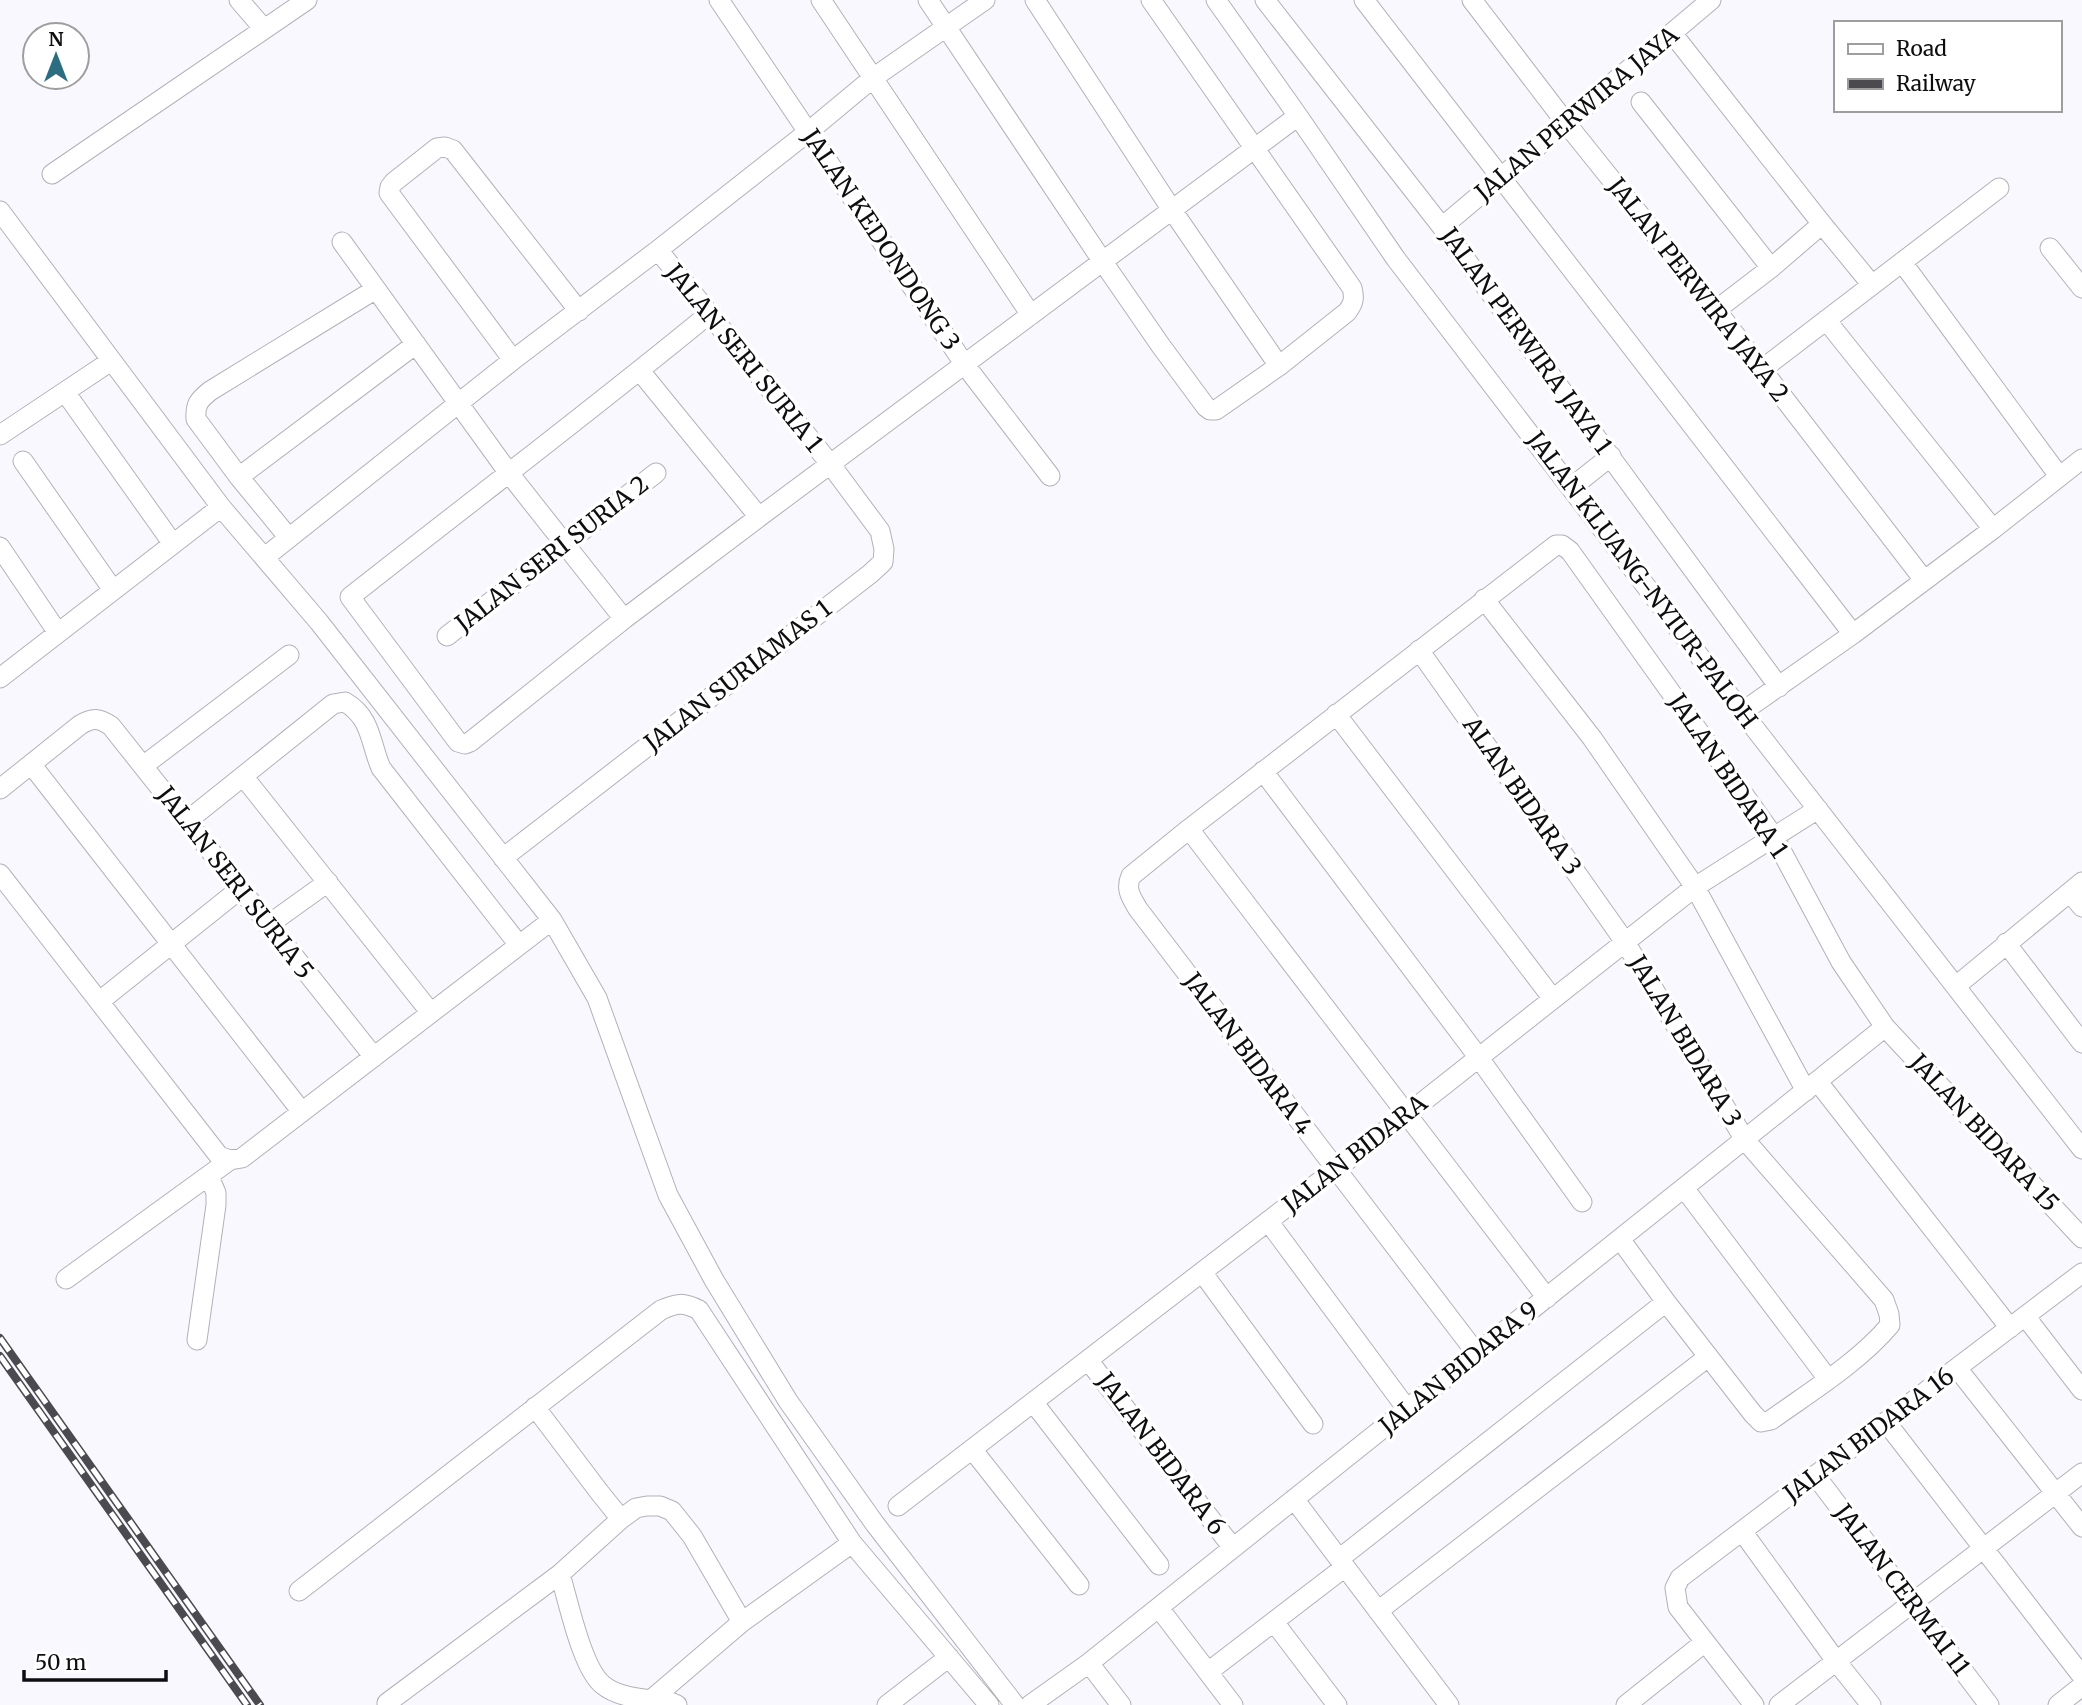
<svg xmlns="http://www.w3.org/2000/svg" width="2082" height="1705" font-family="Merriweather,serif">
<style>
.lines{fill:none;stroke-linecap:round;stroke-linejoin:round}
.minor-casing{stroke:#b2b1b8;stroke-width:21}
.minor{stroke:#fff;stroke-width:19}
.rail-casing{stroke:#4b4a4e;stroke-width:8}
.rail{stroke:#fff;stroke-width:5;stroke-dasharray:16;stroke-linecap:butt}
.labels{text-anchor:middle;stroke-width:7;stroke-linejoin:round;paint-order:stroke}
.street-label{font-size:24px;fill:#0e0d10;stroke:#fff}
</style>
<rect width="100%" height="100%" fill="#faf8ff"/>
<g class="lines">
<!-- minor casing -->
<g class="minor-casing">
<path id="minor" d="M239,0L264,29
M719,0L965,365L1050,476
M821,0L1031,315
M928,0L1103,262L1161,346L1206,407L1210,410H1216L1279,366L1347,312C1353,304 1355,299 1352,288L1151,0
M1035,0L1172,210L1279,366
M1216,0L1298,116L1396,259L1742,712L2082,1149
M1265,0L1442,227L1779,687
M1364,0L1853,634
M1472,0L1566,123L1716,310L1924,580
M1672,33L1822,224L1771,268L1716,310
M1641,102L1771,268
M52,174L307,0
M0,211L221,507L319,622L552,920L597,998L668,1195L714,1280L788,1401L875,1524L1015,1705
M1822,224L1872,285
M1442,227L1711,0
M342,242L508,472L624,619
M2050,248L2082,288
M1902,262L2059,476
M709,314C591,411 469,503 350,597L458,742L465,744L470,742L624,619L759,517L1298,116
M1826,320L1993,529
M513,360L389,193L390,187L394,182L437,148L445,147L453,150L579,311
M1761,370L1999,188
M640,371L759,517
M65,392L173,544
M0,435L111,361
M23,461L113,590
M239,477L416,344
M1572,487L1611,456
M289,538L239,477L196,419C195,404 199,400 210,391L376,289
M0,547L58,633
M265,557L513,360L658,250L808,132L873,78L985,0
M1484,599L1592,738L1695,887L1806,1091
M447,636L656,473
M1419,650L1625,942L1745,1140L1884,1300L1889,1314L1890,1325C1859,1362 1810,1392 1771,1420L1761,1422L1753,1414L1666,1302L1620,1239
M0,678L221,507
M1742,712L1853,634L1993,529L2082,459
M1336,714L1553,999
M31,764L302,1112
M143,766L289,655
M1263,771L1479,1058L1582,1202
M243,776L431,1013
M0,789L80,725C93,717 99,718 111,726L374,1057
M187,821L333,704L345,702C372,718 370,743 381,768L519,945
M1189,829L1547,1298
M503,858L870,574L883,562L884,549L880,531L831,465L658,250
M0,874L219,1156L230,1160L242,1158L552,920
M2070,892L2082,907
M268,925L328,882
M2006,943L2082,1043
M1956,986L2082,882
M100,1001L240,889
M1818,1082L2010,1328
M1684,1188L1828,1379
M1268,1221L1407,1409
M1202,1272L1313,1424
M66,1279L230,1160
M2025,1316L2082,1390
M197,1340L216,1205V1193L209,1176
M1477,1354L1138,909C1131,897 1125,889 1131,876L1189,829L1556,545H1562L1570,551L1774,837L1841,962L1885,1027L2082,1238
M1088,1360L1233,1548
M1957,1368L2082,1527
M1033,1402L1159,1565
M535,1407L600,1493L621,1519
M1886,1422L2082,1676
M972,1449L1079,1585
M1815,1475L1989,1705
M1294,1499L1449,1705
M898,1506L1406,1115L1695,887L1818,809
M1742,1531L1836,1661L1871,1705
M1339,1559L1666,1302
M560,1574C568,1600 582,1669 603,1685C620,1699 649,1699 670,1702L677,1705
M299,1591L661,1310C677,1303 683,1302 699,1310L852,1543L989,1705
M1159,1608L1233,1705
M1378,1611L1708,1357
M1274,1622L1337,1705
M1089,1663L1121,1705
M1208,1672L1345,1567
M387,1703L560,1574L621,1519L636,1508L647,1506H660L672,1511L692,1536L742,1622
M645,1705L742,1622L852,1543
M887,1705L949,1657
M1030,1705L1089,1663L1885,1027
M1626,1705L1705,1642
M1754,1705L1678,1607L1675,1588L1680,1578L2082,1273
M1779,1705L2082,1473
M2058,1705L2082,1686"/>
</g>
<!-- minor -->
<use href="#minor" class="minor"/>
<!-- rail casing -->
<g class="rail-casing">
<path id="rail" d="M0,1338L260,1705
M0,1356L247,1705"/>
</g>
<!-- rail -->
<use href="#rail" class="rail"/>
</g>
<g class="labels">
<!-- street labels -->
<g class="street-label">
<text transform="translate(1577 114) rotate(-40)" y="8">JALAN PERWIRA JAYA</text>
<text transform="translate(881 240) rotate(56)" y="8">JALAN KEDONDONG 3</text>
<text transform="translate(1698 290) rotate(52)" y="8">JALAN PERWIRA JAYA 2</text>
<text transform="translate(1526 341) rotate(54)" y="8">JALAN PERWIRA JAYA 1</text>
<text transform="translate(744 358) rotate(51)" y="8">JALAN SERI SURIA 1</text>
<text transform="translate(552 554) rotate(-38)" y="8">JALAN SERI SURIA 2</text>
<text transform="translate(1642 580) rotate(53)" y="8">JALAN KLUANG-NYIUR-PALOH</text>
<text transform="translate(738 676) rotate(-38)" y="8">JALAN SURIAMAS 1</text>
<text transform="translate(1728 776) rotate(56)" y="8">JALAN BIDARA 1</text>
<text transform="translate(1522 796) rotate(55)" y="8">ALAN BIDARA 3</text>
<text transform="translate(235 883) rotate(52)" y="8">JALAN SERI SURIA 5</text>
<text transform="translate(1685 1041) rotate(59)" y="8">JALAN BIDARA 3</text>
<text transform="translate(1248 1054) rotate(53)" y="8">JALAN BIDARA 4</text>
<text transform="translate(1984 1133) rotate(47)" y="8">JALAN BIDARA 15</text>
<text transform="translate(1355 1154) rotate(-38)" y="8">JALAN BIDARA</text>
<text transform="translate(1459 1368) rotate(-39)" y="8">JALAN BIDARA 9</text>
<text transform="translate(1869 1435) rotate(-37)" y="8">JALAN BIDARA 16</text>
<text transform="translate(1161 1454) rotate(53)" y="8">JALAN BIDARA 6</text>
<text transform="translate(1902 1590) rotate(53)" y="8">JALAN CERMAI 11</text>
</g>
</g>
<!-- legend -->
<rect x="1834" y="21" width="228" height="91" fill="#ffffff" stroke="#9f9e9f" stroke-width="2"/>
<rect x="1848" y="44" width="35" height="10" fill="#ffffff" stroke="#9f9e9f" stroke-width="2"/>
<text x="1896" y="56" font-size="21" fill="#0e0d10">Road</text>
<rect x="1848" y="79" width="35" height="10" fill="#4b4a4e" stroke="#9f9e9f" stroke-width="2"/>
<text x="1896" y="91" font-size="21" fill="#0e0d10">Railway</text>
<!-- north arrow -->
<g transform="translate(56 56)"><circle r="33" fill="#ffffff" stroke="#9f9e9f" stroke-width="2"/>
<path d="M0-5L12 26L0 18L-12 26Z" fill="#2c6d81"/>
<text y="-10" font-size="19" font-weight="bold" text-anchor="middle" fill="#0e0d10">N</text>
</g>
<!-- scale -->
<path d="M24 1670v10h142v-10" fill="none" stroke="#0e0d10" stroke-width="3.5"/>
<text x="35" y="1670" font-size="21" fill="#0e0d10" stroke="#ffffff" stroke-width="5" paint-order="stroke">50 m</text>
</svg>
